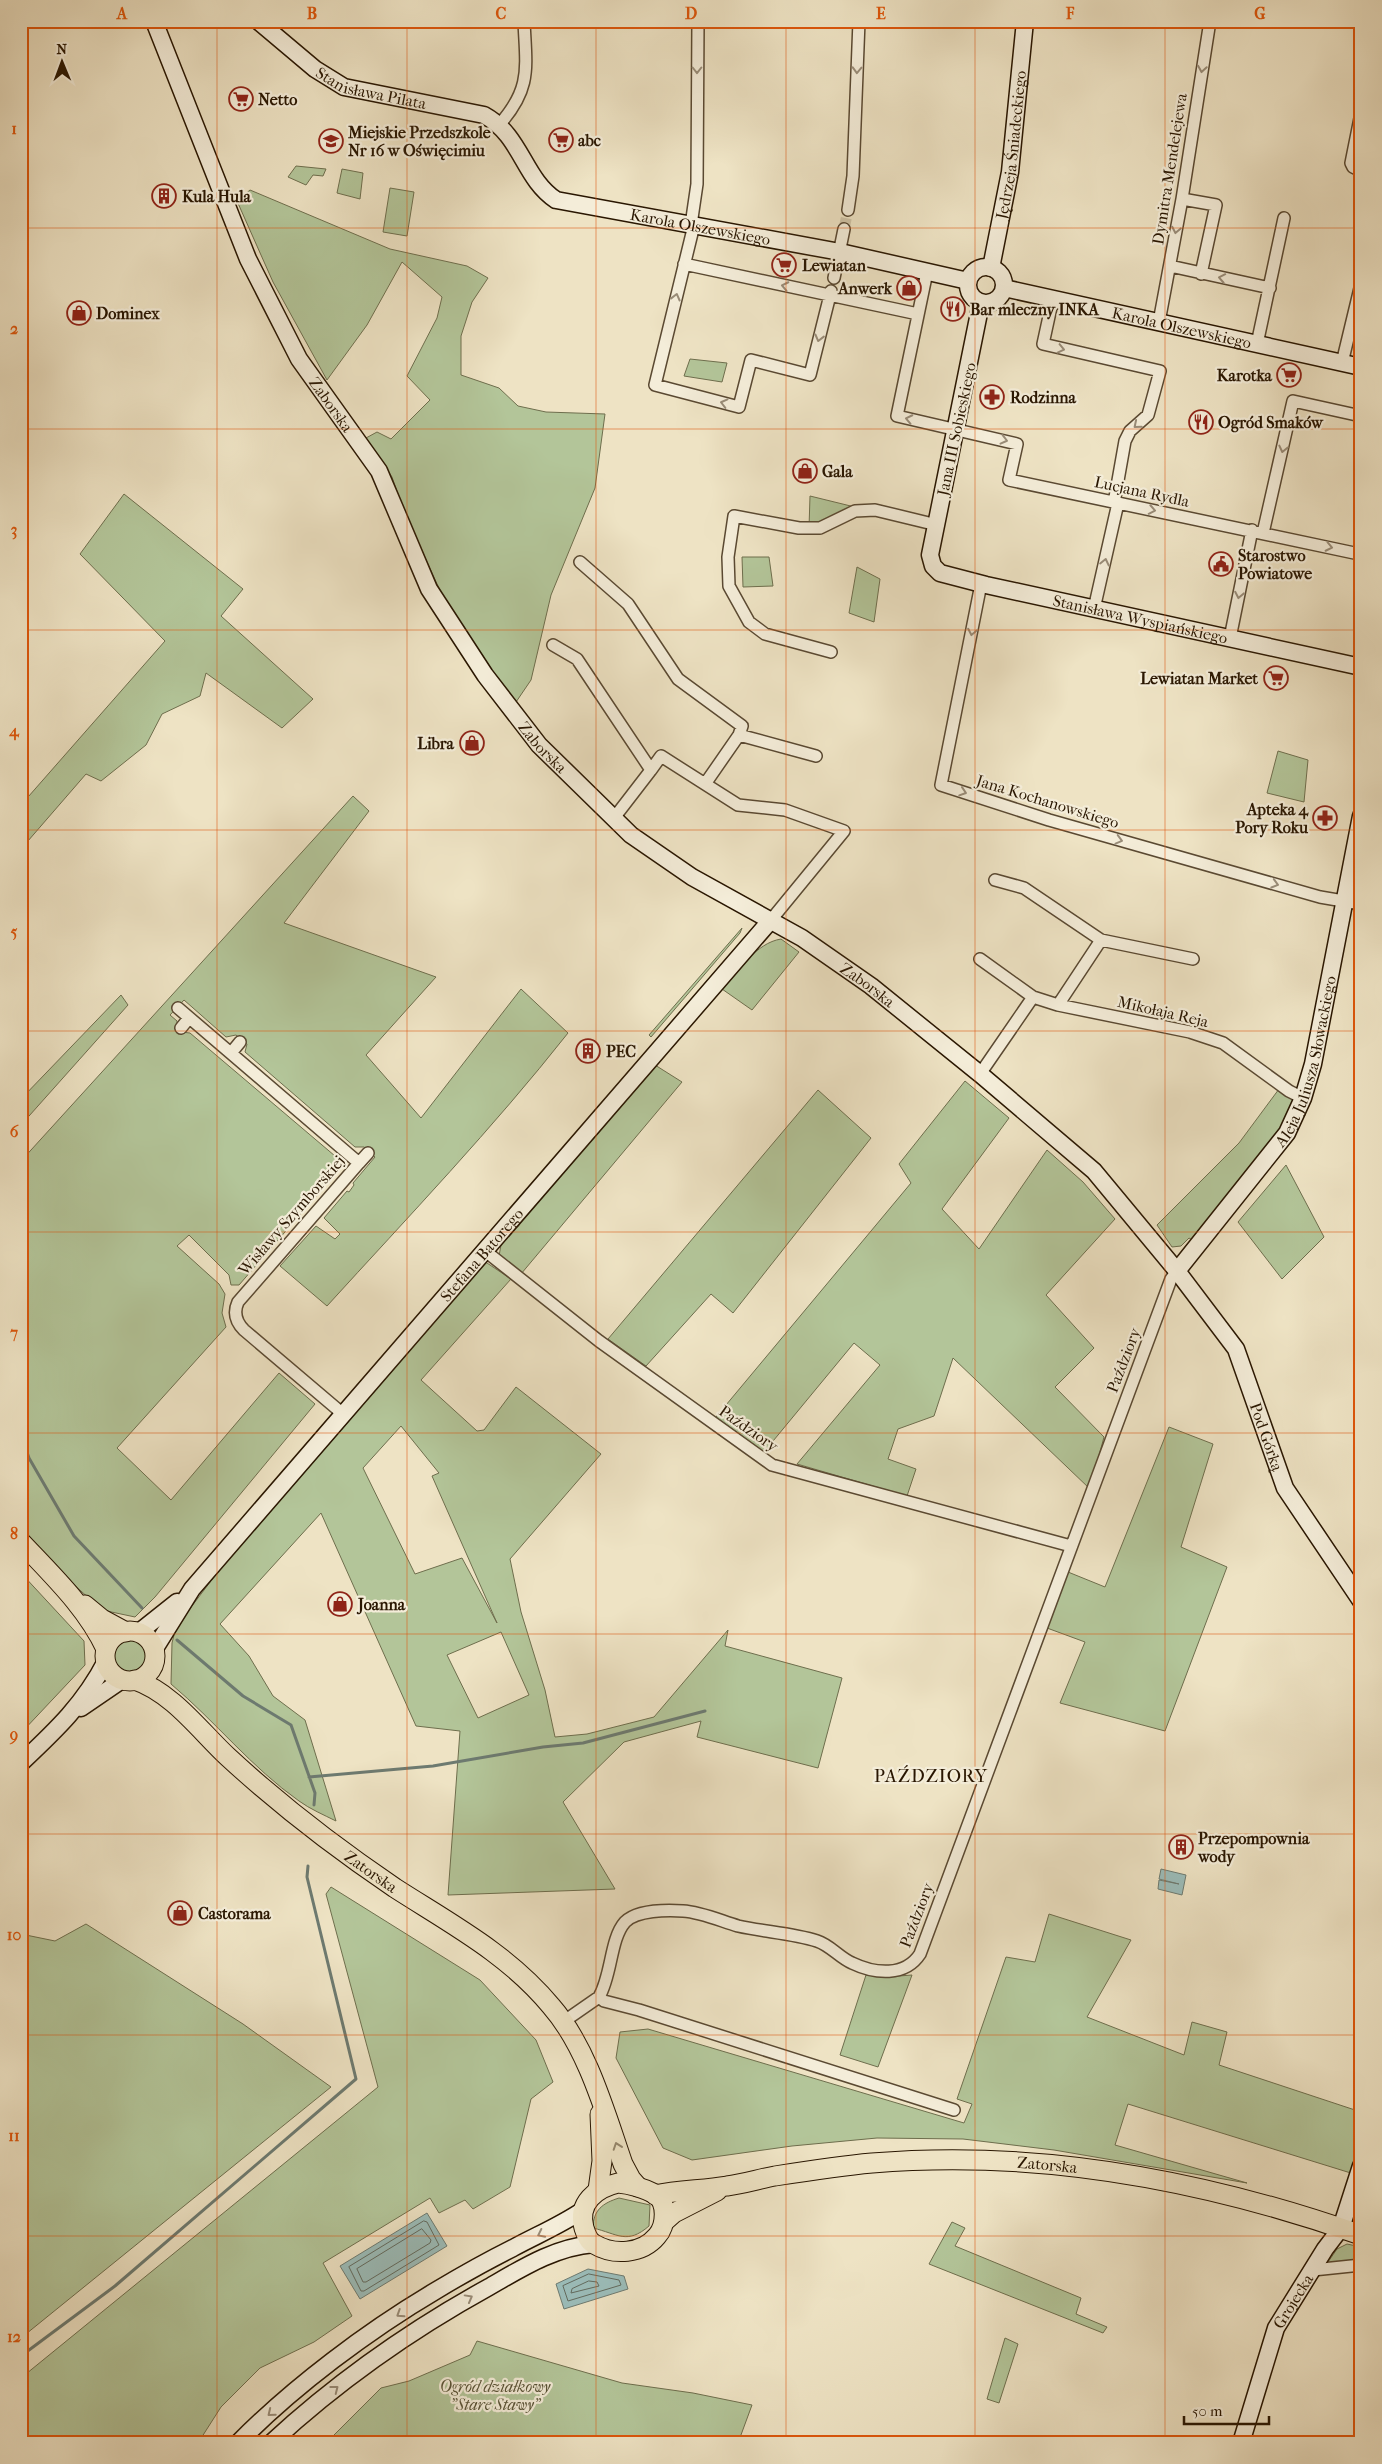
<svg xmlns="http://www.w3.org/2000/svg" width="1382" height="2464" font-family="'IM FELL French Canon',serif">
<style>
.green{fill:#b3c599;stroke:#6e6e4d;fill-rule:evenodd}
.water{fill:#9bbdba;stroke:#6d7a70}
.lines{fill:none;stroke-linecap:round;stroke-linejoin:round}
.shore{stroke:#626a5e;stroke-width:1}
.stream{stroke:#6d7a70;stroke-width:3}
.street-tunnel{stroke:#d0c4a7;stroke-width:11;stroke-dasharray:11 5.5;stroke-linecap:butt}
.street-casing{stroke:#5a4932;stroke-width:14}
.secondary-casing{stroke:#291601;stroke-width:19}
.primary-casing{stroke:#291601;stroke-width:21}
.street{stroke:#f4edd9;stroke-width:11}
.secondary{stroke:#f4edd9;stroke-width:16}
.primary{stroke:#eee3c4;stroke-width:19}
.oneway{stroke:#998c78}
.oneway2{stroke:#95876c}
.grid{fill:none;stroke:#de560b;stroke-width:1;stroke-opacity:0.55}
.labels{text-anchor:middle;stroke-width:4.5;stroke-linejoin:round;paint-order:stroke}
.street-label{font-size:16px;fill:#291601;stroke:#f4edd9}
.poi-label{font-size:16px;font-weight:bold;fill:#291601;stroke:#f4edd9;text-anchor:start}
.park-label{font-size:16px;font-style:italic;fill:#595336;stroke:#f4edd9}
.neighbourhood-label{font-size:18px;letter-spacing:1px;fill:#291601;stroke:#f4edd9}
.neatline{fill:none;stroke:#de560b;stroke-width:2}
.grid-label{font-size:16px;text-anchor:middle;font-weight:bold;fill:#de560b}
</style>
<rect width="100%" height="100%" fill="#eee3c4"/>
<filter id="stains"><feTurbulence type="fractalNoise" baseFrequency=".004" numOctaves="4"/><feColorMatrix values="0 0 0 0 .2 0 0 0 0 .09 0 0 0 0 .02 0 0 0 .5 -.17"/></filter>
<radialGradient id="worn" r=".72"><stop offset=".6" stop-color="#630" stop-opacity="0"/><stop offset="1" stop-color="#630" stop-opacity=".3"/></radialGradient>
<!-- green -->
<path class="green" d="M296,166L326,169L323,176L313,175L306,185L288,177Z
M342,169L363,173L360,199L337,193Z
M390,188L414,192L407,236L383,232Z
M250,190L390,249L467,266L488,278L472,302L461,336V375L499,388L518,406L546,412L605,414L595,488L551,595L531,680L514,705L481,653L476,654L449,610L404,512L392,477L366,438L377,432L391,439L430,400L407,376L437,318L442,297L402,262L367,325L327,380L273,282L237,201Z
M690,359L727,363L722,382L684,376Z
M124,494L243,589L221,616L313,699L282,728L206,673L200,696L162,714L146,745L101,781L86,774L21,849V805L165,641L80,554Z
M810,496L867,510L809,528Z
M742,557H769L773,586L743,587Z
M857,567L880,579L874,622L849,613Z
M1278,751L1308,760L1304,802L1267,793Z
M353,796L369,811L284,923L436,977L366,1055L421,1118L521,989L568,1033C493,1128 409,1216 327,1306L280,1266L316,1226L335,1239L340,1234L324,1218L347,1191L349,1192L354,1185L353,1183L375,1157L364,1147H355L245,1052L247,1044L236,1035L226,1037L184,1000L170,1015L177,1021V1025L181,1032L190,1033L335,1156L339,1163L337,1172L239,1285H231L229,1275L189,1235L177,1246L219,1284L225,1294L222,1313L226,1327L117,1448L171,1500L279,1373L315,1404L155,1597L135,1617L102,1610L71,1582L21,1529V1161Z
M742,928L740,933L651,1037L649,1035Z
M781,939L799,952L752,1010L722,989C738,971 756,943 781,939Z
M121,995L128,1005L21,1125V1099Z
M655,1065L682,1082L521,1274L499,1256L501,1245Z
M965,1081L1009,1118L942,1209L979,1249L1047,1150L1083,1182L1115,1219L1046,1295L1094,1348L1055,1387L1104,1437L1090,1489L953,1358L934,1416L898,1429L888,1459L916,1469L907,1496L797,1464L880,1365L854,1343L764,1452L716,1417L911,1183L899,1164Z
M1279,1089L1297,1099L1282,1131L1194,1241L1189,1238L1181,1246L1172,1247L1157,1225L1239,1143Z
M818,1090L871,1138L733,1313L711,1294L646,1366L608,1339Z
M1286,1165L1324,1237L1282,1279L1238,1222Z
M484,1261L511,1279L421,1380L477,1431L484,1430L516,1387L601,1454L510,1559L521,1612L545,1690L555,1737L587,1734L654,1717L728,1630L725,1646L842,1678L818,1768L697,1737L701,1721L624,1742L563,1802L615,1889L448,1895L460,1731L416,1726L321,1513L220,1624L249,1656L273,1696L305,1720L336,1821C324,1815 310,1809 299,1801C252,1768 215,1721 171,1684L172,1643L176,1627L242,1540ZM401,1426L439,1473L432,1476L497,1623L462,1558L415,1574L363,1468ZM501,1632L529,1695L478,1718L447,1655Z
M1169,1427L1213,1444L1181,1547L1227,1567L1165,1731L1060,1703L1085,1642L1047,1628L1068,1572L1105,1587Z
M21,1573L84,1641L85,1665L21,1733Z
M112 1656a17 17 0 1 1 34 0a17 17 0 1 1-34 0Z
M331,1887L480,1980L536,2040L553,2082L531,2099L510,2187L473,2209L465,2200L439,2213L430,2198L323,2263L352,2316L314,2342L260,2368L221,2407L198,2443H21V2378L378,2087L326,1894Z
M1049,1914L1131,1940L1087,2017L1184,2055L1192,2022L1227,2032L1219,2065L1361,2112V2147L1354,2174L1128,2104L1115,2145L1247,2183L1054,2150L963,2139L877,2138L792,2146L692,2160L663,2148L616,2058L620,2032L648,2029L964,2123L972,2104L957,2099L1006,1957L1035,1962Z
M86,1924L243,2024L331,2087L21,2338V1934L55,1941Z
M866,1975L886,1977L912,1975L878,2067L840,2055Z
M619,2198L650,2205L649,2226C627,2245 618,2234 593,2228C593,2210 603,2203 619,2198Z
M952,2222L965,2228L955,2246L1081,2298L1076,2314L1107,2327L1103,2333L929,2264Z
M1347,2244L1361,2247V2260L1331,2265L1328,2262L1337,2249Z
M1005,2338L1018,2344L999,2403L987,2399Z
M477,2341L622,2383L693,2393L752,2405L738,2443H326L381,2388L409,2381L470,2355Z"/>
<!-- water -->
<path class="water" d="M1161,1869L1186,1875L1182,1895L1158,1889L1159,1880L1179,1884L1159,1879Z
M427,2213L447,2246L360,2299L340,2266Z
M588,2269L624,2276L628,2289L564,2309L556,2284Z"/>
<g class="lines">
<!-- shore -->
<path class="shore" d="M424,2221L427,2222L439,2245L364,2291H361L349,2267Z
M422,2229L431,2240L430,2243L366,2282H363L357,2269Z
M589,2274L619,2280L621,2285L568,2301L563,2286Z
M589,2281L597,2282L599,2286L571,2293L572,2289Z"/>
<!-- stream -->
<path class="stream" d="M21,1435L29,1458L74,1536L142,1608
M177,1640L243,1696L291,1725L315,1793L314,1805
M309,1777L433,1766L543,1747L583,1743L705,1711
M21,2356L115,2286L356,2079L307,1877L308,1866"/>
<!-- street-tunnel -->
<path class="street-tunnel" d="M844,229L848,210"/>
<!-- street casing -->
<g class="street-casing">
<path id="street" d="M1361,113L1351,163L1353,167L1361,171
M499,125C532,88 526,68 524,21
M1182,199L1216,205L1201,274
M848,210L853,176L859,21
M691,225L697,184L698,21
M694,225L655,385L739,407L751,360L810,375L831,291
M684,264L918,314
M1170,266L1270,288
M927,272L897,416L1017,444L1009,480L1359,554L1361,547
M834,278L844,229
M1053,298L1043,344L1160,371L1148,415L1130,431L1125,441L1114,503
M1159,322L1182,199L1210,21
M1257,344L1284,218
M1342,363L1361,284
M1263,533L1293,401L1361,416
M580,562L628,604L678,679L742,726L739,735L816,756
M981,584L941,785L1049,820L1320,897L1361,904
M1094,609L1118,503
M1230,638L1252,530
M553,645L577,659L651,770L661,756L738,805L785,810L844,831L771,920
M831,652L765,634L749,622L729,586L728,557L734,516L799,528H820L855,511L875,510L937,525
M705,784L739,735
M614,818L651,770
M995,880L1024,888L1101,940L1193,959
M980,959L1033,997L1058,1005L1190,1032L1223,1043L1289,1091L1303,1098
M1058,1005L1101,940
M178,1008L359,1163L238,1302C233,1313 236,1322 244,1330L343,1414
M181,1028L189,1018
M231,1053L240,1042
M980,1074L1033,997
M359,1163L368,1153
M484,1250L599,1341L772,1465L1071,1546
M599,1997C612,1975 610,1939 625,1922C637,1910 667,1910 683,1911C701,1912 721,1921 738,1926C764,1932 792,1933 817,1941C830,1945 840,1958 852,1963C875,1974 905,1977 920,1954L1171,1279L1177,1271
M563,2022L599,1997L604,2001L639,2010L954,2110
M1313,2270L1361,2265"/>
</g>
<!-- secondary casing -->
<g class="secondary-casing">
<g id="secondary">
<path id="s1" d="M154,21L248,259L299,359L379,471L429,589L485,675L539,745L631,835L692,877L802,938L871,986L980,1074L1094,1171L1177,1271L1236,1349L1285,1488L1361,1601"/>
<path id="s2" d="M258,21L315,69L344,87L484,115C522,136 523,178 556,200L840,252L968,281"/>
<circle cx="986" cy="285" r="18"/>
<path id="s3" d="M991,268L1010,172L1025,21"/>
<path id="s4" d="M1004,288L1361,367"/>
<path id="s5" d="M981,303L930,555L933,566L940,573L986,585L1361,667"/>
<path id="s6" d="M1177,1271L1287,1133L1303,1098L1313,1064L1361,816"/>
<path d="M138,1633L177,1602"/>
<path id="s7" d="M154,1650L192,1589L771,920"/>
<path d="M81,1708L122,1680"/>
<path d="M21,1763C55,1731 84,1704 106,1661"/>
<path d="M238,2443C293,2387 369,2330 437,2290C462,2275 487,2261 513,2248C537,2235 561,2225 583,2210"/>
<path d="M271,2443C337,2382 411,2330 489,2287C522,2268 555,2247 594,2244"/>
<path id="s8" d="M1241,2443L1276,2328L1325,2249L1341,2228L1361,2166"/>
</g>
</g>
<!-- primary casing -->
<g class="primary-casing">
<g id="primary">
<path d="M21,1542C52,1575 87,1608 106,1649"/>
<path d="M85,1605L102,1619L126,1632"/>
<circle cx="130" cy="1656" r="25"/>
<path id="s9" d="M135,1680C173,1693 200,1731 228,1757C280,1805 336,1848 395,1888C451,1924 508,1954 551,2006C587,2047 605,2112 623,2164L631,2179L638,2187"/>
<path d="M618,2183C630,2184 645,2189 655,2194C668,2202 666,2226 657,2236C642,2254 614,2256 594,2244C588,2241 586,2234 584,2228C577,2203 596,2188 618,2183Z"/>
<path d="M598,2190L602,2161L600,2114"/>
<path id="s10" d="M655,2195C679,2190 703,2190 727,2186C743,2184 759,2179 775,2176C807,2171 839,2166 872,2163C1039,2149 1204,2180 1361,2235"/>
<path d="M665,2221L674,2213L717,2191"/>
</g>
</g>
<!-- street -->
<use href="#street" class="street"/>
<!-- secondary -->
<use href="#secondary" class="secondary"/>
<!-- primary -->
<use href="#primary" class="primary"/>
</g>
<!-- one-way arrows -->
<defs><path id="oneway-chevron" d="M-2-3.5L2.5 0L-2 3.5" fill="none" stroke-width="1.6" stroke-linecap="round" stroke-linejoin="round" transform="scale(1.25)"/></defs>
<g class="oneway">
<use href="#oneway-chevron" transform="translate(1202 69) rotate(99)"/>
<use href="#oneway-chevron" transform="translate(697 70) rotate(90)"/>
<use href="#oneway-chevron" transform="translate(857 70) rotate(92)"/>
<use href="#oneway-chevron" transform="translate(1176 230) rotate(101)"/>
<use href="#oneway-chevron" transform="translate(1222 278) rotate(-169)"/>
<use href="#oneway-chevron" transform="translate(785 286) rotate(-168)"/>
<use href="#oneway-chevron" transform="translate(676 297) rotate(-76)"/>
<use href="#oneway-chevron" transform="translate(819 338) rotate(104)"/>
<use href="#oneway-chevron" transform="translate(1061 349) rotate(13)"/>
<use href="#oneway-chevron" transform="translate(724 403) rotate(-166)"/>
<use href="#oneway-chevron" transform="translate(909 419) rotate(-168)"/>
<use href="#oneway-chevron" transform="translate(1137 425) rotate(140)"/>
<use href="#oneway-chevron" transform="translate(1004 440) rotate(14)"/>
<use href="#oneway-chevron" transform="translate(1283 449) rotate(103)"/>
<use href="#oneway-chevron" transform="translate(1152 510) rotate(11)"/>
<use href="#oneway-chevron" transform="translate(1329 547) rotate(12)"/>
<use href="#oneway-chevron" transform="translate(1105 562) rotate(-77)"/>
<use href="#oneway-chevron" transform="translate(1239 595) rotate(101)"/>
<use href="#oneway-chevron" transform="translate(972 632) rotate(101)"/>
<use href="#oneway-chevron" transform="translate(963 792) rotate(18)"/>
<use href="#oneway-chevron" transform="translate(1119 840) rotate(15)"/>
<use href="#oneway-chevron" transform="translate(1275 884) rotate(16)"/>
<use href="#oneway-chevron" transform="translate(541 2234) rotate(154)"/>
<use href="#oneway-chevron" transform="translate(469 2298) rotate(-29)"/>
<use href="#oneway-chevron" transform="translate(400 2314) rotate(147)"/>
<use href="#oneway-chevron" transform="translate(335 2389) rotate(-38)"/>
<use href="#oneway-chevron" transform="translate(271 2413) rotate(141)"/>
</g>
<use class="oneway2" href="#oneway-chevron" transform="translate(617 2146) rotate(-109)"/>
<!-- grid -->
<path class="grid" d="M217,21V2443M407,21V2443M596,21V2443M786,21V2443M975,21V2443M1165,21V2443M21,228H1361M21,429H1361M21,630H1361M21,830H1361M21,1031H1361M21,1232H1361M21,1433H1361M21,1634H1361M21,1834H1361M21,2035H1361M21,2236H1361"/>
<!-- icons -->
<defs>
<g id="supermarket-ring" transform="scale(1.25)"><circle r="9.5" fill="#f4edd9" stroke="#8f2418" stroke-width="1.5"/><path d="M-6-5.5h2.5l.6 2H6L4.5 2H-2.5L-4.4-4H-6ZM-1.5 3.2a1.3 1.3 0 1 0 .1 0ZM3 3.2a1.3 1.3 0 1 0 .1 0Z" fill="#8f2418"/></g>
<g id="school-ring" transform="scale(1.25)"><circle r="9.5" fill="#f4edd9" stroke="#8f2418" stroke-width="1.5"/><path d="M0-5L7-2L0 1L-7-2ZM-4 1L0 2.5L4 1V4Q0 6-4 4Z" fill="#8f2418"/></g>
<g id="building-ring" transform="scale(1.25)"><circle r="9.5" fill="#f4edd9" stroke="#8f2418" stroke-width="1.5"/><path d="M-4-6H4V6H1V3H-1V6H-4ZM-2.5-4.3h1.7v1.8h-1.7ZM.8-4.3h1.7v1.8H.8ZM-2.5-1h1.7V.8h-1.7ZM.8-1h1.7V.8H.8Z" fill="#8f2418"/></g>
<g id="shop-ring" transform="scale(1.25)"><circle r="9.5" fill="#f4edd9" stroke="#8f2418" stroke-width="1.5"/><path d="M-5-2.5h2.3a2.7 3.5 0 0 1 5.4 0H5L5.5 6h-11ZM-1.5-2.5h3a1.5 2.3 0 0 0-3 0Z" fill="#8f2418"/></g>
<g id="restaurant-ring" transform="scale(1.25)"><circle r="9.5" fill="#f4edd9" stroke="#8f2418" stroke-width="1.5"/><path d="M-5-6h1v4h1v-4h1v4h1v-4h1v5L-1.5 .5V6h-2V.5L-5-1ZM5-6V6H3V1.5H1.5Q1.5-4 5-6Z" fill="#8f2418"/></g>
<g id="pharmacy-ring" transform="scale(1.25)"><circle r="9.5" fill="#f4edd9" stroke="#8f2418" stroke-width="1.5"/><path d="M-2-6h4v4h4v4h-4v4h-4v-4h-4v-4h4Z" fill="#8f2418"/></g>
<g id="civic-ring" transform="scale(1.25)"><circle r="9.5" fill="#f4edd9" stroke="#8f2418" stroke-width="1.5"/><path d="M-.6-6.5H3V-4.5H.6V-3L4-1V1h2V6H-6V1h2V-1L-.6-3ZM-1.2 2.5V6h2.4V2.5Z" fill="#8f2418"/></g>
</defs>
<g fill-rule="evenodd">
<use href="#supermarket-ring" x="241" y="99"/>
<use href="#supermarket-ring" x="561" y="140"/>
<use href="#school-ring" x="331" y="141"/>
<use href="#building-ring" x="164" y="196"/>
<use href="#supermarket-ring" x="784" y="265"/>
<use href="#shop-ring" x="909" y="288"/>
<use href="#restaurant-ring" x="953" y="309"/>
<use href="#shop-ring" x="79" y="313"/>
<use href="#supermarket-ring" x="1289" y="375"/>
<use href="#pharmacy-ring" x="992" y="397"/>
<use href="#restaurant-ring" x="1201" y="422"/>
<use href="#shop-ring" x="805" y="471"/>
<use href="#civic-ring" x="1221" y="564"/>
<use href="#supermarket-ring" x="1276" y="678"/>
<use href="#shop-ring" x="472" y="743"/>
<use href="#pharmacy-ring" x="1325" y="818"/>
<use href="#building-ring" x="588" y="1051"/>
<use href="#shop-ring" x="340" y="1604"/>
<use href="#building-ring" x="1181" y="1847"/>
<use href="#shop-ring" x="180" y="1913"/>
</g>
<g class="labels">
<!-- street labels -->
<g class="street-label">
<text dy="6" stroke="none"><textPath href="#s2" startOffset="135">Stanisława Pilata</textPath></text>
<text dy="6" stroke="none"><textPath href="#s3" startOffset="125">Jędrzeja Śniadeckiego</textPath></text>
<text transform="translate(1169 169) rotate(-81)" y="6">Dymitra Mendelejewa</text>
<text dy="6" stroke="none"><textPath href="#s2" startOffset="511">Karola Olszewskiego</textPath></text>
<text dy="6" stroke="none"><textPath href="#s4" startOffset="182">Karola Olszewskiego</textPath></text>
<text dy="6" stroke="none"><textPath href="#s1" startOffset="424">Zaborska</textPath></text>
<text transform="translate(956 429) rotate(-78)" y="6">Jana III Sobieskiego</text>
<text transform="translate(1142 491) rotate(12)" y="6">Lucjana Rydla</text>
<text dy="6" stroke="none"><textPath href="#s5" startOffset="484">Stanisława Wyspiańskiego</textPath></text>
<text dy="6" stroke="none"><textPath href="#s1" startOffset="829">Zaborska</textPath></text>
<text transform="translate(1048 801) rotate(17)" y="6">Jana Kochanowskiego</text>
<text dy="6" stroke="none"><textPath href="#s1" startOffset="1234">Zaborska</textPath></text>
<text transform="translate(1163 1011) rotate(13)" y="6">Mikołaja Reja</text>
<text dy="6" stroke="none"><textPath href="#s6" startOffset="251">Aleja Juliusza Słowackiego</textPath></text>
<text transform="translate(291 1215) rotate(-49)" y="6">Wisławy Szymborskiej</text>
<text dy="6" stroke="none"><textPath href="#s7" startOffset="514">Stefana Batorego</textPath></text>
<text transform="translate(1123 1360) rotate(-69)" y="6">Paździory</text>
<text transform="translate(749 1428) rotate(35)" y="6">Paździory</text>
<text dy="6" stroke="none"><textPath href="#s1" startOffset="1848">Pod Górką</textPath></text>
<text dy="6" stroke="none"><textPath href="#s9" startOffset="305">Zatorska</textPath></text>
<text transform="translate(916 1915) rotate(-69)" y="6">Paździory</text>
<text dy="6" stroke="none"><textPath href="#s10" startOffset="395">Zatorska</textPath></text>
<text dy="6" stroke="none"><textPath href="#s8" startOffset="152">Grojecka</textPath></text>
</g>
<!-- poi labels -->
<g class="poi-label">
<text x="258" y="105">Netto</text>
<text x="348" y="138">Miejskie Przedszkole<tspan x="348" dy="18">Nr 16 w Oświęcimiu</tspan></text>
<text x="578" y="146">abc</text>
<text x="182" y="202">Kula Hula</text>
<text x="802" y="271">Lewiatan</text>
<text x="892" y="294" text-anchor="end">Anwerk</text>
<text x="970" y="315">Bar mleczny INKA</text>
<text x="96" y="319">Dominex</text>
<text x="1272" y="381" text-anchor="end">Karotka</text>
<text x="1010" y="403">Rodzinna</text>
<text x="1218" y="428">Ogród Smaków</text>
<text x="822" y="477">Gala</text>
<text x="1238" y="561">Starostwo<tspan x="1238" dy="18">Powiatowe</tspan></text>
<text x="1258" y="684" text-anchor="end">Lewiatan Market</text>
<text x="454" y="749" text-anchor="end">Libra</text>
<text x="1308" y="815" text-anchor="end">Apteka 4<tspan x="1308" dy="18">Pory Roku</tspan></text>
<text x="606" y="1057">PEC</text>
<text x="358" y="1610">Joanna</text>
<text x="1198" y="1844">Przepompownia<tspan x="1198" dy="18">wody</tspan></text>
<text x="198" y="1919">Castorama</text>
</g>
<!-- park labels -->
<g class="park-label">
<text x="495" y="2392">Ogród działkowy<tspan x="495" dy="18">"Stare Stawy"</tspan></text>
</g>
<!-- neighbourhood labels -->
<g class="neighbourhood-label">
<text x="931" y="1782">PAŹDZIORY</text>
</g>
</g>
<!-- margin -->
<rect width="1382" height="2464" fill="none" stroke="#eee3c4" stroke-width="55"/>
<!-- north arrow -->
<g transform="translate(62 62) rotate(359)" stroke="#f4edd9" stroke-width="4" paint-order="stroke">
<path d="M0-4L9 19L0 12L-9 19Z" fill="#291601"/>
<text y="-8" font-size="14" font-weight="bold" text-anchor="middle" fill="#291601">N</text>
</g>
<!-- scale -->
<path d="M1184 2416v8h85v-8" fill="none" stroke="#291601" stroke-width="2.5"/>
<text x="1192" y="2416" font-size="15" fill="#291601" stroke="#f4edd9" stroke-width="4" paint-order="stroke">50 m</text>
<rect x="28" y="28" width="1326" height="2408" class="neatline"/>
<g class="grid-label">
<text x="122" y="19">A</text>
<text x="312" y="19">B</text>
<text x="501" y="19">C</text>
<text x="691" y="19">D</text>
<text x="881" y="19">E</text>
<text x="1070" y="19">F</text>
<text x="1260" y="19">G</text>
<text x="14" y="134">1</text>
<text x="14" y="334">2</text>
<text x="14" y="535">3</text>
<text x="14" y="736">4</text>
<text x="14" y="937">5</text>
<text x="14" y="1137">6</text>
<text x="14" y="1338">7</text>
<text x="14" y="1539">8</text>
<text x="14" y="1740">9</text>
<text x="14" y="1940">10</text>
<text x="14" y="2141">11</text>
<text x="14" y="2342">12</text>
</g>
<rect width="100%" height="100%" filter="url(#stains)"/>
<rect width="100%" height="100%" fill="url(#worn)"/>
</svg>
